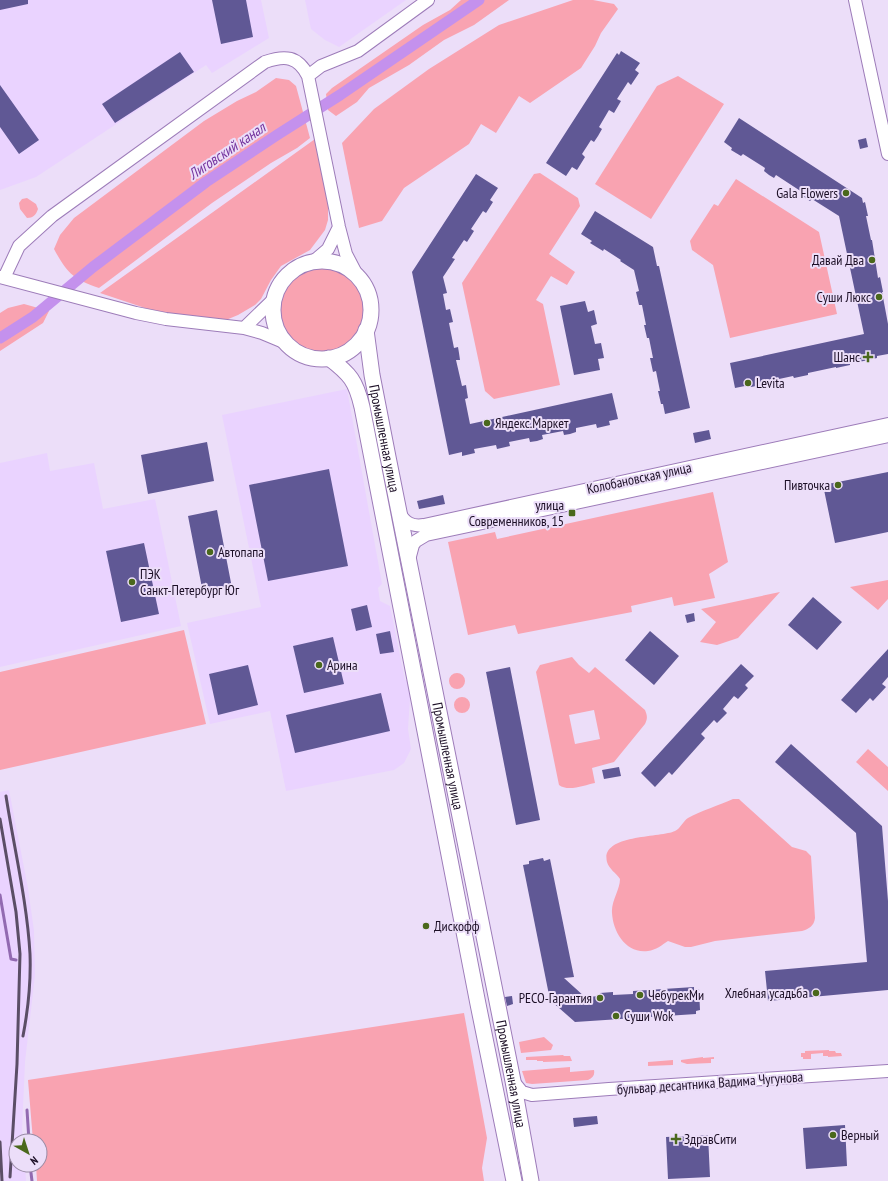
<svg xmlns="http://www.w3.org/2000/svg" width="888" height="1181" font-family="'PT Sans Narrow',sans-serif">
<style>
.built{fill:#ead3ff}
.green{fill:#f9a3b1;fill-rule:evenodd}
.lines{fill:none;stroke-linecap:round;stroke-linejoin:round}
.stream{stroke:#926ab1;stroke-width:3}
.canal{stroke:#c491ed;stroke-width:11}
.building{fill:#605895}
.minor-casing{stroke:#9d7cb9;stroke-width:14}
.tertiary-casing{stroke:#9d7cb9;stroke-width:17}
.minor{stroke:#fff;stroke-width:12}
.tertiary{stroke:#fff;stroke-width:15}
.rail{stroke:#5b4e66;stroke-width:3}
.poi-dot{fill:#4a681c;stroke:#ecdef9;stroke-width:1.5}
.labels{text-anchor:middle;stroke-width:4;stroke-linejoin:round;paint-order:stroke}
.poi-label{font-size:14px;fill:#1c0f26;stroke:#ecdef9;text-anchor:start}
.street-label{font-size:14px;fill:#1c0f26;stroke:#ecdef9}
.water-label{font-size:15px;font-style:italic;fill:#73339d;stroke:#ecdef9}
</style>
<rect width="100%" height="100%" fill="#ecdef9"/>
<!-- built -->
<path class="built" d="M0,0H261L269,38L212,73L206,65L36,177L0,190Z
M305,0H406L339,47L325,40L311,29Z
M347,389L382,584L378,588L380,601L390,606L405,680H408L410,698L408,729L411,749L404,763L394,770L286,791L270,711L210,724L187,623L261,607L222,415Z
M47,453L50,471L94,463L103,509L155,499L181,626L0,667V463Z
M9,790L28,888L34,931L35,975L25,1062L22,1130L23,1141H16V1165H25L26,1181H0V792Z"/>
<!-- green -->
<path class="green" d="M461,0H509L474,25L444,40L409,65L369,88L357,102L336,116L328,110L326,94L332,88L423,25L450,10Z
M573,0H593L614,4L618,9L601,33L595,46L581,68L530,103L519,96L496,133L481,124L469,144L404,188L382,221L359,228L342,143L374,109L429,69L499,25Z
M678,76L724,104L651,219L595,184L657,86Z
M276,78L289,80L296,86L310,138L297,148L271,163L212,203L99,288C73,279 67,273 54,249L60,235L74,218L204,121L237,101L256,92Z
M315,139L328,203V220L325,230L310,250L281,266L271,280L261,299L255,305L238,315L226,320L204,319L151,310L100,293Z
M540,173L578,198L580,206L549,254L575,272L567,285L551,276L536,300L543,304L560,385L494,399L485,391L462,283L534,174Z
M736,179L819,232L837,314L730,338L713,265L692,250L690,241L714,204L718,206Z
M27,198L36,204L38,209C36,215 33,218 27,218L20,209L19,203L22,199Z
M280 310a42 42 0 1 1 84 0a42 42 0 1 1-84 0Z
M24,304L49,311L43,323L0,351V313L8,308Z
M713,492L728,562L709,574L715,598L674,606L672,597L631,606L632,612L518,634L515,625L468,635L448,542L495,532L497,539Z
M888,580V599L878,610L850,587Z
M780,592L738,638L717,645L700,642L716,622L701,609Z
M184,630L206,724L0,770V672Z
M572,657L579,665L589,673L595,667L645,710C647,715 648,718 645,724L614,762L592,768L595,783C585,785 568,792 559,785L536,672L540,665ZM594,710L600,739L575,744L569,715Z
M449 681a8 8 0 1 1 16 0a8 8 0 1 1-16 0Z
M454 705a8 8 0 1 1 16 0a8 8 0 1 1-16 0Z
M868,749L888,767V791L856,762Z
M733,799H739L741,801L792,847L806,851L811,856L815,918C814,926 809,929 802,931L715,941L691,947H685L668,941C662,945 656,950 648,951C626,954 613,932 612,913C611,901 620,890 620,879C616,873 609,869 607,862C600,834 660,838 675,831C681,828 683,821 688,818C700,811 720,805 733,799Z
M464,1013L487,1138L482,1168L484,1181H37L36,1165H40V1141H33L28,1080Z
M544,1037L553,1045L551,1050L521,1053L519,1042Z
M829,1050V1051H835L836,1053H841L842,1056L828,1057V1056H823V1053L811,1054V1059H803V1057H801V1053H805V1051Z
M563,1055L564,1056H570L572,1061L543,1062V1061H537V1060H526V1057Z
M703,1057V1058L714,1057V1059H711V1063L687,1064L681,1062V1060Z
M673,1060V1065L648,1066V1062Z
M570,1067V1072L594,1070C595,1075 593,1078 588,1080L532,1084L526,1083L522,1071Z"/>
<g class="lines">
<!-- stream -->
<path class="stream" d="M0,895L11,959L16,960
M27,1110L29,1141
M30,1165L32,1181"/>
<!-- canal -->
<path class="canal" d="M0,338L33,317L93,267L206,182L277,135L340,95L479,0"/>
</g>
<!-- building -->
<path class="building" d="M0,0H28V4L0,10Z
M212,0H246L253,37L221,44Z
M621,51L640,63L635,70L639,73L631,85L628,82L617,99L621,101L614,113L609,110L599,127L602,129L598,136L594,142L591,140L582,154L585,157L577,170L572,167L566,176L546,163L617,53L619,55Z
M180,52L194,72L115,123L102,104Z
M0,85L39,140L19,154L0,127Z
M739,118L862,198L863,203L865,202L868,216H866L871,240H872L878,278L880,277L883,292H882L888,324V354L877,356V358L850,364V365L836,368V367L808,373V375L794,378L793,376L765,382L766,384L751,387L750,385L735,388L730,363L864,334L839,216L812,199L810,201L801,195L802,192L776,175L774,178L769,175L764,171L765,168L743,154L741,156L731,150L732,148L724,142Z
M866,138L868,147L860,149L858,140Z
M476,174L498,188L490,200L493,202L486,213L483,211L471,229L474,231L467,242L464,240L452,258L455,259L443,277L447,293L443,294L446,310L450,309L453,322L449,323L454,348L458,347L459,353L460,360H456L462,386L466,385L467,392L468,398L465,399L470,424L612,393L618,419L609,421L610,425L597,428L596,424L576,428V432L570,434L564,435L563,431L542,435L543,439L537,441L530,442L529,438L509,442L510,446L497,449L496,445L474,449L475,453L462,456V452L449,455L412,272Z
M595,211L653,247L657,266H659L690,408L665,414L663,404H661L658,391H660L656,371L653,372L650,358H653L649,338H647L644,325H646L642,305H639L636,292L639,291L634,270L620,261L621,260L604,249L603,251L590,243L592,241L581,234Z
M585,301L588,312L594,310L597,324L591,326L595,344L601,343L604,358L598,359L600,370L574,375L560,306Z
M709,430L711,439L695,443L693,433Z
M207,442L214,481L148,494L141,455Z
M329,469L348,566L268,581L249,485Z
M888,472V532L835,543L823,485Z
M443,495L445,504L419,509L417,501Z
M217,510L232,588L203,593L188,516Z
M144,543L159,614L121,622L106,551Z
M813,597L842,622L817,650L788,625Z
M367,605L372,627L356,631L351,609Z
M694,613L695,621L687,623L685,615Z
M390,631L394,652L380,654L376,634Z
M650,631L679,656L654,685L625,660Z
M333,637L344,684L304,693L293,646Z
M888,649V677L882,684L886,687L873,701L870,698L856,713L841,700Z
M741,664L754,676L745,685L748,688L738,699L734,696L723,709L727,713L717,723L714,720L701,734L705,738L672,775L669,772L655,787L641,773Z
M248,665L258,705L218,715L209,674Z
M510,667L540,820L516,825L486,672Z
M381,693L390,731L295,753L286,715Z
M791,744L882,826L888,901V990L768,1001L765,971L867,962L856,833L775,762Z
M619,767L621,776L604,779L602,770Z
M543,858L544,861L550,859L574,977L564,978L585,997L601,996L600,993L613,992V995L633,994V991L694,987V990L699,989L700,1010L696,1011V1014L575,1022L550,1000L523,865L529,864V861Z
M512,996L513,1004L507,1006L505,997Z
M597,1116L598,1124L574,1127L573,1118Z
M845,1125L847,1166L806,1169L803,1128Z
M708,1135L710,1177L668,1179L666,1137Z"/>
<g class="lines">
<!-- minor casing -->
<g class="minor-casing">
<path id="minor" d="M855,0L888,154
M308,76L321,66L358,51L428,0
M314,261L328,249L339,227
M0,277L136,313L166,319L244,328L262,333L286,343
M4,278L19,246L52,216L265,62C285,55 298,56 308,76L339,227L346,254L358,277
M244,328L274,299
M399,512C405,523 412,527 424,525L888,424
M409,560L413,545L416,541L426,535L888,436
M513,1081L522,1092L532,1095L609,1089L888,1071"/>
</g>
<!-- tertiary casing -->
<g class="tertiary-casing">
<g id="tertiary">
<circle cx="322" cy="310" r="49"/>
<path id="s1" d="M366,330L372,375L388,457L513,1081L531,1181"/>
<path d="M329,358C350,374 356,381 362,407L478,1004L514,1181"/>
</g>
</g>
<!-- minor -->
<use href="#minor" class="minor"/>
<!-- tertiary -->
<use href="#tertiary" class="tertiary"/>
<!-- rail -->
<path class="rail" d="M6,796C14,848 27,901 30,954C31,981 28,1010 23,1036
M0,819L16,912L20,954L17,1064L10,1177
M0,1142L2,1181"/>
</g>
<!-- markers -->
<g class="poi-dot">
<circle cx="846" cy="193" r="4"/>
<circle cx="872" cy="260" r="4"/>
<circle cx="879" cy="297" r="4"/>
<path d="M866 351h4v4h4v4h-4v4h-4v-4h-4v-4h4z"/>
<circle cx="748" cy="383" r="4"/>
<circle cx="487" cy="423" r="4"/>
<circle cx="838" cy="485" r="4"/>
<rect x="568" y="509" width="8" height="8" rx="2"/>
<circle cx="210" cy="552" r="4"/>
<circle cx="132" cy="582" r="4"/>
<circle cx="319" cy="665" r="4"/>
<circle cx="426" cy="926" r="4"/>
<circle cx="816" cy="993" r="4"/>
<circle cx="640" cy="995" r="4"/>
<circle cx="600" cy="998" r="4"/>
<circle cx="616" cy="1016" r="4"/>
<circle cx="833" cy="1135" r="4"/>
<path d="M674 1133h4v4h4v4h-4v4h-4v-4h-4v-4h4z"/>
</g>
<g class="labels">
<!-- poi labels -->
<g class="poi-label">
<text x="838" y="198" text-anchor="end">Gala Flowers</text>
<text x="864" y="265" text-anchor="end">Давай Два</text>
<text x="871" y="302" text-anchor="end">Суши Люкс</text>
<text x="860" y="362" text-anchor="end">Шанс</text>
<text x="756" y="388">Levita</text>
<text x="495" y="428">Яндекс.Маркет</text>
<text x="830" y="490" text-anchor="end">Пивточка</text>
<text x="564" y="510" text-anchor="end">улица<tspan x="564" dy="16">Современников, 15</tspan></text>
<text x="218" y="557">Автопапа</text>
<text x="140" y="579">ПЭК<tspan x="140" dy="16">Санкт-Петербург Юг</tspan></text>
<text x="327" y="670">Арина</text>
<text x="434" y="931">Дискофф</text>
<text x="808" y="998" text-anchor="end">Хлебная усадьба</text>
<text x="648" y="1000">ЧебурекМи</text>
<text x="592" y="1003" text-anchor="end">РЕСО-Гарантия</text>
<text x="624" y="1021">Суши Wok</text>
<text x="841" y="1140">Верный</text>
<text x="684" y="1144">ЗдравСити</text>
</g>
<!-- street labels -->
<g class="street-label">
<text dy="5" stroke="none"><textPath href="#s1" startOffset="110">Промышленная улица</textPath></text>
<text transform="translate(639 478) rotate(-12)" y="5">Колобановская улица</text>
<text dy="5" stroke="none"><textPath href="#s1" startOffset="434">Промышленная улица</textPath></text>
<text dy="5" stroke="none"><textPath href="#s1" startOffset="758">Промышленная улица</textPath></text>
<text transform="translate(710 1083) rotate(-4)" y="5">бульвар десантника Вадима Чугунова</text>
</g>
<!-- water labels -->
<g class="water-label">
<text transform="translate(227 151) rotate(-34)" y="5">Лиговский канал</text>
</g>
</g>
<!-- north arrow -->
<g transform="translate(28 1153) rotate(141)"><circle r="19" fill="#ecdef9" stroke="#998ba5"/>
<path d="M0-3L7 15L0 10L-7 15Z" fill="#4a681c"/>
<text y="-6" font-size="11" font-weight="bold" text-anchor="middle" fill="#1c0f26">N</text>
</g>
</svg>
